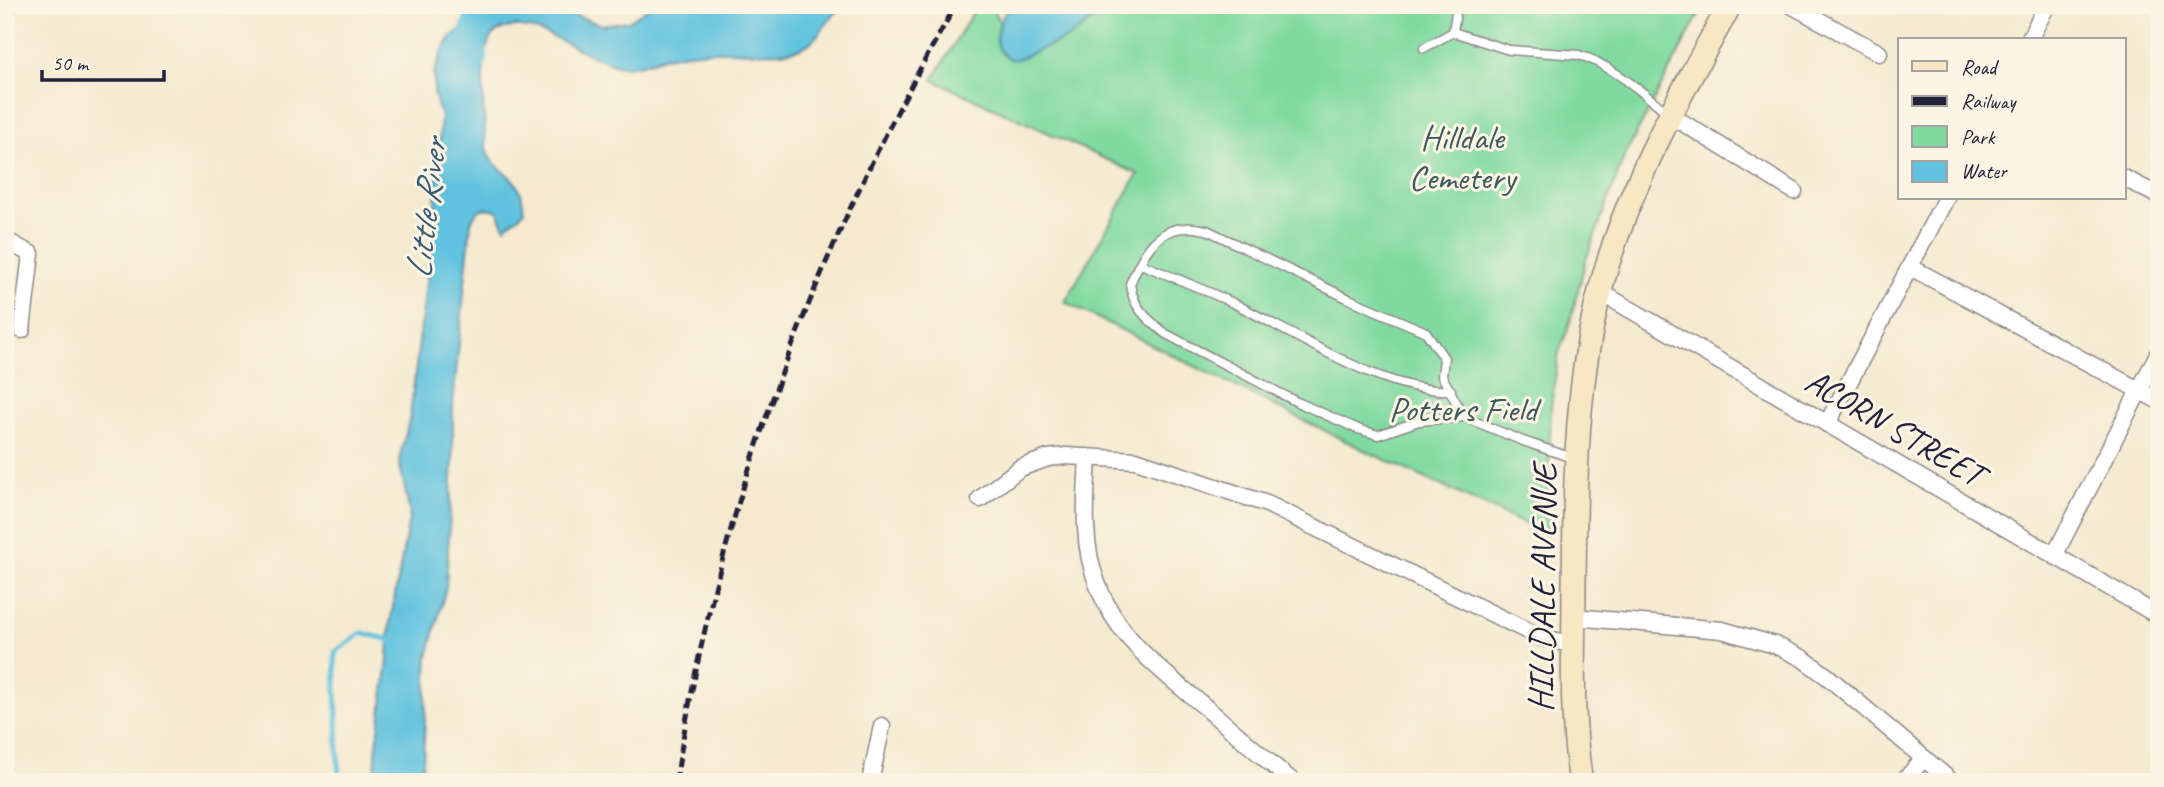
<svg xmlns="http://www.w3.org/2000/svg" width="2164" height="787" font-family="Caveat,sans-serif">
<style>
.green{fill:#80daa0;stroke:#517e6e;stroke-width:2}
.water{fill:#60c2de;stroke:#41728c;stroke-width:2}
.lines{fill:none;stroke-linecap:round;stroke-linejoin:round}
.stream{stroke:#60c2de;stroke-width:5}
.river{stroke:#60c2de;stroke-width:30}
.service-casing{stroke:#8c8686;stroke-width:11}
.minor-casing{stroke:#8c8686;stroke-width:19}
.secondary-casing{stroke:#8c8686;stroke-width:26}
.service{stroke:#fff;stroke-width:8}
.minor{stroke:#fff;stroke-width:16}
.secondary{stroke:#f7e8c3;stroke-width:23}
.rail{stroke:#22223b;stroke-width:5;stroke-dasharray:10 5;stroke-linecap:butt}
.labels{text-anchor:middle;stroke-width:6;stroke-linejoin:round;paint-order:stroke}
.park-label{font-size:35px;fill:#3e5959;stroke:#fcf5e5}
.street-label{font-size:35px;fill:#22223b;stroke:#fcf5e5}
.water-label{font-size:37px;font-style:italic;fill:#385a74;stroke:#fcf5e5}
</style>
<rect width="100%" height="100%" fill="#fcf5e5"/>
<filter id="ink" filterUnits="userSpaceOnUse"><feTurbulence type="fractalNoise" baseFrequency=".0143" numOctaves="2"/><feDisplacementMap in="SourceGraphic" scale="14" xChannelSelector="R" yChannelSelector="G"/><feConvolveMatrix kernelMatrix="1 2 1 2 8 2 1 2 1" color-interpolation-filters="sRGB"/></filter>
<filter id="wash" filterUnits="userSpaceOnUse"><feTurbulence type="fractalNoise" baseFrequency=".00686" numOctaves="4" result="noise"/><feDisplacementMap in="SourceGraphic" scale="28" xChannelSelector="R" yChannelSelector="G"/><feGaussianBlur stdDeviation="1.57" result="paint"/><feColorMatrix in="noise" values="0 0 0 0 0 0 0 0 0 0 0 0 0 0 0 0 0 1.4 0 .05"/><feComposite in="paint" operator="in"/></filter>
<g filter="url(#wash)">
<rect width="100%" height="100%" fill="#f5ead0"/>
<!-- green -->
<path class="green" d="M977,5H992L1009,46L1088,5H1704L1624,157L1586,260L1568,329L1559,352L1551,406L1547,534L1366,451L1065,302L1138,174L933,80Z"/>
<!-- water -->
<path class="water" d="M505,5H523L573,15L602,25L628,21L653,5H847C828,13 821,40 801,48C777,57 737,49 711,51C696,52 679,54 664,57C650,61 638,67 623,66C587,62 525,7 494,34C476,50 485,124 486,148C492,170 512,172 519,189C523,196 523,205 524,212L505,227L497,210C482,206 477,209 471,222L453,404V459L446,587L428,657L422,782H375L376,753L388,660L390,623L410,514L399,460L410,417L434,216L441,117L434,94V73L443,50L452,36L466,25Z
M1008,5H1123L1101,14L1070,37L1018,59C1011,60 1008,59 1003,54C989,39 1001,22 1008,5Z"/>
<g class="lines">
<!-- stream -->
<path class="stream" d="M290,782H293
M339,782L335,652L362,633L395,641"/>
<!-- river -->
<path class="river" d="M473,58L471,42L480,16L512,7L525,12"/>
</g>
</g>
<g filter="url(#ink)">
<g class="lines">
<!-- service casing -->
<g class="service-casing">
<path id="service" d="M1453,32L1509,50L1579,55C1610,64 1643,93 1668,113
M1424,48L1453,32L1457,5
M1141,264C1172,277 1204,289 1235,304C1295,333 1385,394 1451,390
M1464,417L1442,376L1444,358L1426,332L1349,299L1207,230C1200,229 1192,227 1185,228C1154,229 1140,260 1130,284C1133,308 1147,319 1166,334L1297,402L1358,429L1378,435L1419,421L1464,417L1523,441L1575,459"/>
</g>
<!-- minor casing -->
<g class="minor-casing">
<path id="minor" d="M1791,5L1879,53
M2029,40L2047,5
M1670,115L1794,191
M2124,178L2159,196
M5,240L31,254L22,330
M1910,267L2159,401
M1600,292L2159,616
M1827,424L1946,198
M1088,457C1086,499 1081,542 1097,583C1116,637 1161,671 1204,706C1233,731 1263,757 1293,782
M980,499L1020,468L1048,458L1066,456L1136,460L1267,504L1540,637L1574,645
M2054,556L2159,352
M1574,617L1722,630L1775,645L1802,658L1828,677L1952,782
M870,782L882,726
M1903,782L1924,758"/>
</g>
<!-- secondary casing -->
<g class="secondary-casing">
<path id="secondary" d="M1581,782C1570,718 1574,650 1574,586C1575,498 1575,407 1593,321C1616,207 1674,106 1730,5"/>
</g>
<!-- service -->
<use href="#service" class="service"/>
<!-- minor -->
<use href="#minor" class="minor"/>
<!-- secondary -->
<use href="#secondary" class="secondary"/>
<!-- rail -->
<path class="rail" d="M676,782C717,508 817,244 956,5"/>
</g>
</g>
<g class="labels">
<!-- park labels -->
<g class="park-label">
<text x="1462" y="149">Hilldale<tspan x="1462" dy="40">Cemetery</tspan></text>
<text x="1463" y="421">Potters Field</text>
</g>
<!-- street labels -->
<g class="street-label">
<text transform="translate(1895 427) rotate(30)" y="12">ACORN STREET</text>
<text transform="translate(1542 588) rotate(-89)" y="12">HILLDALE AVENUE</text>
</g>
<!-- water labels -->
<g class="water-label">
<text transform="translate(425 209) rotate(-83)" y="13">Little River</text>
</g>
</g>
<!-- margin -->
<rect width="2164" height="787" fill="none" stroke="#fcf5e5" stroke-width="28"/>
<!-- legend -->
<rect x="1898" y="38" width="228" height="161" fill="#fcf5e5" stroke="#a5a1a1" stroke-width="2"/>
<rect x="1912" y="61" width="35" height="10" fill="#f7e8c3" stroke="#a5a1a1" stroke-width="2"/>
<text x="1961" y="74" font-size="21" fill="#22223b">Road</text>
<rect x="1912" y="96" width="35" height="10" fill="#22223b" stroke="#a5a1a1" stroke-width="2"/>
<text x="1961" y="108" font-size="21" fill="#22223b">Railway</text>
<rect x="1912" y="126" width="35" height="21" fill="#80daa0" stroke="#a5a1a1" stroke-width="2"/>
<text x="1961" y="144" font-size="21" fill="#22223b">Park</text>
<rect x="1912" y="161" width="35" height="21" fill="#60c2de" stroke="#a5a1a1" stroke-width="2"/>
<text x="1961" y="178" font-size="21" fill="#22223b">Water</text>
<!-- scale -->
<path d="M42 70v10h122v-10" fill="none" stroke="#22223b" stroke-width="3.5"/>
<text x="52" y="70" font-size="21" fill="#22223b" stroke="#fcf5e5" stroke-width="5" paint-order="stroke">50 m</text>
</svg>
